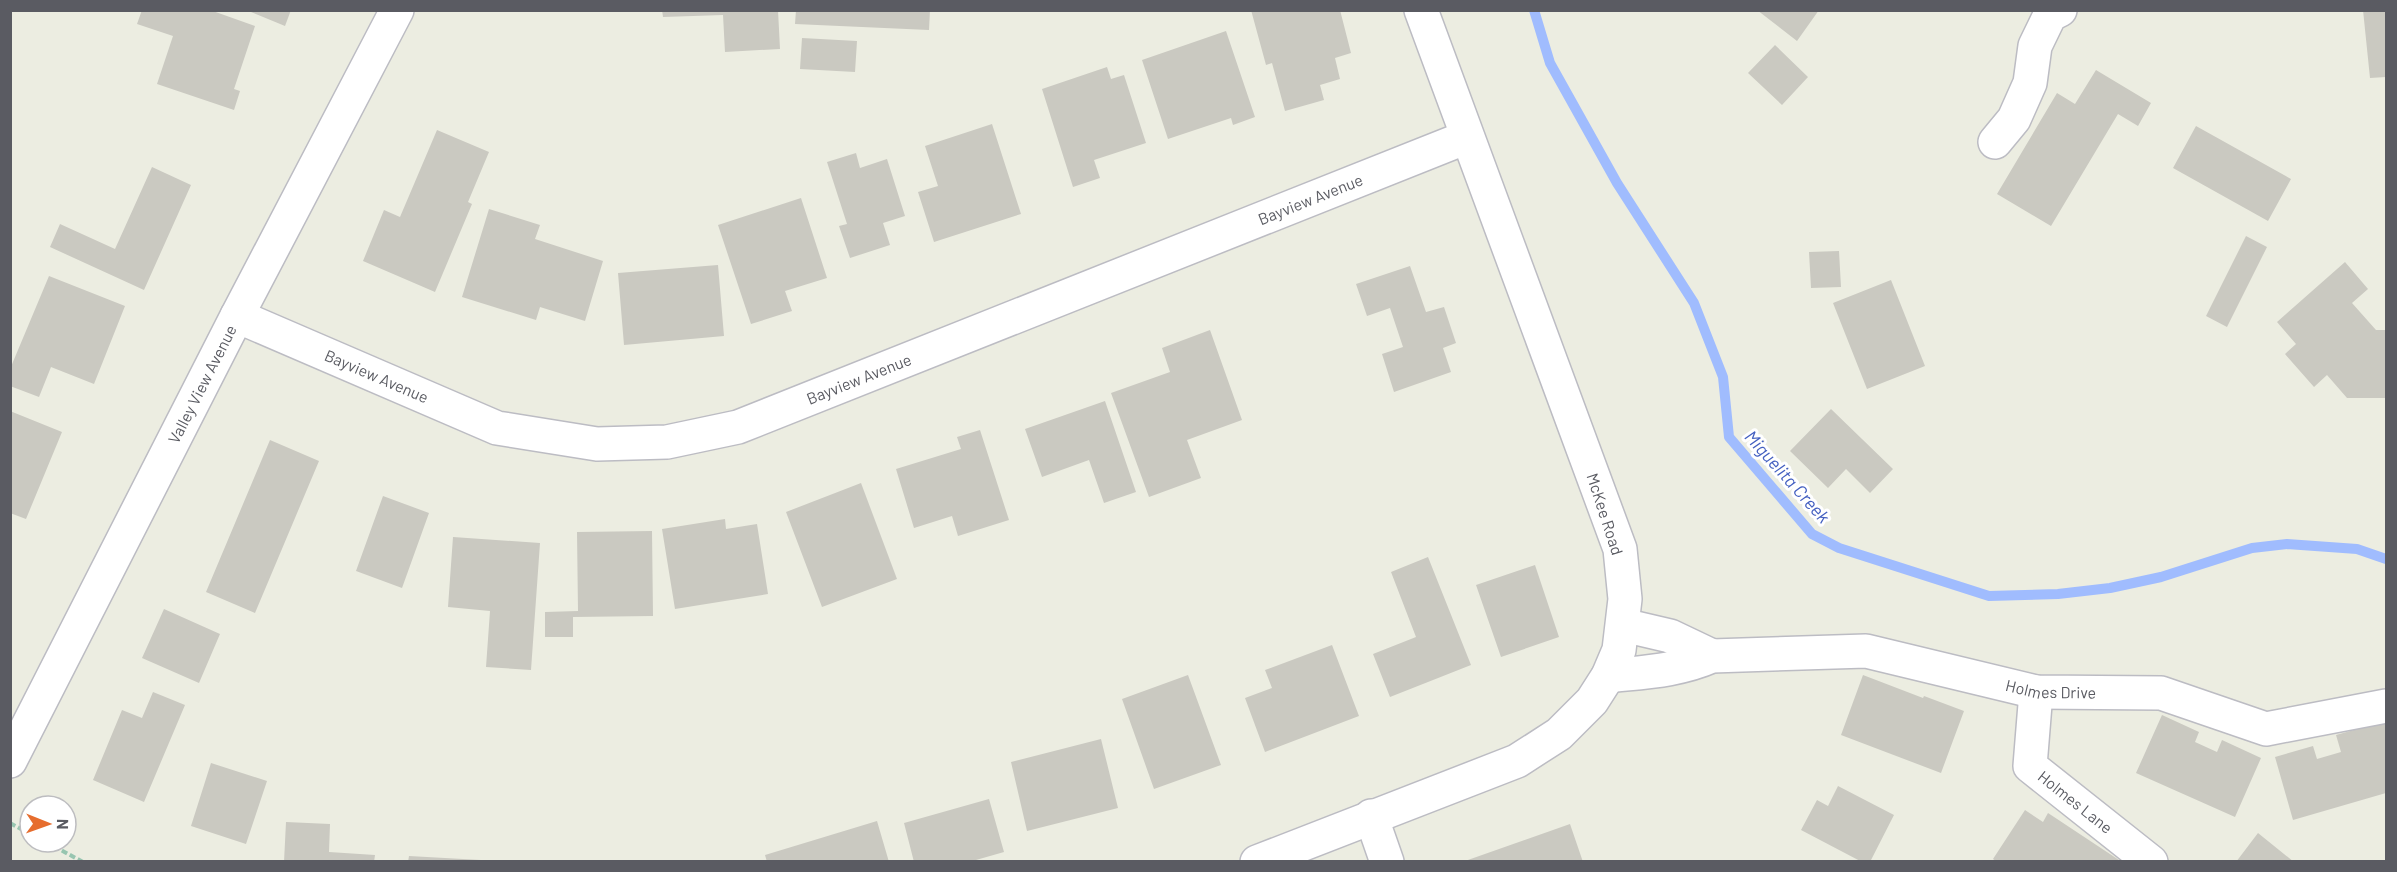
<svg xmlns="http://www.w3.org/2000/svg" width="2397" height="872" font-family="Barlow,sans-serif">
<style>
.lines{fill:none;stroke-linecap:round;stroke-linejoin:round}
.stream{stroke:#a0bcfe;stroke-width:10}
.building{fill:#cac9c1}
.minor-casing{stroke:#bcbcc3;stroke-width:36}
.path{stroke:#97c5b0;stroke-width:4;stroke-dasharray:6 3;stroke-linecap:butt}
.minor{stroke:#fff;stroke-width:33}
.labels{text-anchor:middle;stroke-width:6;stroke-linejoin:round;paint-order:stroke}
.street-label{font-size:16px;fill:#5a5b62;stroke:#fff}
.water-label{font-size:18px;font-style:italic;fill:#435fc0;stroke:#fff}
</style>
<rect width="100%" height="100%" fill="#ecede1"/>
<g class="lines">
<!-- stream -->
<path class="stream" d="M1534,10L1550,63L1617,183L1694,303L1723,377L1729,437L1812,534L1839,548L1989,596L2058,594L2110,588L2161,577L2252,548L2287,544L2357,549L2386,559"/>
</g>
<!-- building -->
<path class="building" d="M142,10H210L255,26L234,89L240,91L234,110L157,84L173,36L137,24Z
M246,10H291L285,26Z
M662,10H778L780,49L725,52L723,15L663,17Z
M796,10H930L929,30L795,24Z
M1251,10H1340L1351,53L1335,58L1340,79L1320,85L1324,100L1285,111L1272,63L1266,65Z
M1757,10H1819L1797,41Z
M2363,10H2386V77L2370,78Z
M1226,31L1255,117L1233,125L1231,118L1168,139L1142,60Z
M802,38L857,41L855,72L800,69Z
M1775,45L1808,77L1782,105L1748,73Z
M1107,67L1111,79L1124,75L1146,143L1094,160L1100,178L1073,187L1042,89Z
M2096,70L2151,103L2138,126L2118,114L2051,226L1997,194L2057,93L2075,104Z
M992,124L1021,214L934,242L918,192L938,186L925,146Z
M2196,126L2291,179L2268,221L2173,168Z
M437,130L489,152L468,202L472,204L435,292L363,261L384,210L400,217Z
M856,153L860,168L887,159L905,216L883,223L890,245L850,258L839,226L847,224L827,162Z
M152,167L191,185L144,290L50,247L60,224L115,249Z
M801,198L827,278L785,291L792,311L751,324L718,225Z
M489,209L540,225L535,239L603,261L585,321L540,307L536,320L462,297Z
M2246,236L2267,247L2227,327L2206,316Z
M1839,251L1841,287L1811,288L1809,252Z
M2345,262L2368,289L2352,303L2376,330H2386V398H2347L2327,375L2314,387L2285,354L2296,344L2277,322Z
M718,265L724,336L624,345L618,273Z
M1410,266L1426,312L1444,307L1456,343L1443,348L1451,372L1394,392L1382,354L1403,347L1390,308L1367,316L1356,284Z
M49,276L125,306L94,384L51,367L39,397L10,386V369Z
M1891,280L1925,366L1867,389L1833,303Z
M1210,330L1242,420L1187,440L1201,478L1149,497L1111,393L1170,372L1162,348Z
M1105,401L1136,492L1104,503L1089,460L1042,477L1025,429Z
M1831,409L1893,469L1870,493L1846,469L1828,488L1790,451Z
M10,411L62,432L26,519L10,513Z
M980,430L1009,520L958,536L952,516L914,528L896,469L961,449L957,437Z
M270,440L319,461L255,613L206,592Z
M861,483L897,579L822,607L786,512Z
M383,496L429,513L402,588L356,571Z
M725,519L726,529L757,524L768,594L675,609L662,529Z
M652,531L653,616L573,617V637H545V612L578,611L577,532Z
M453,537L540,543L531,670L486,667L490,611L448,607Z
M1428,557L1471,665L1390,697L1373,654L1416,637L1391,572Z
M1535,565L1559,637L1501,657L1476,585Z
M164,609L220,634L199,683L142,658Z
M1332,645L1359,716L1265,752L1245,698L1272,688L1265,670Z
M1188,675L1221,765L1154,789L1122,699Z
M1863,675L1923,698L1924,696L1964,711L1941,773L1841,735Z
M153,692L185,705L144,802L93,780L122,710L142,718Z
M2162,715L2199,732L2195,742L2217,752L2222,740L2261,758L2235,817L2136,773Z
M2386,721V793L2293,820L2275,757L2313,746L2317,759L2341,752L2336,735Z
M1101,739L1118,808L1027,831L1011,762Z
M211,763L267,781L246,844L191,826Z
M1838,786L1894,815L1870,862H1862L1801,830L1817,800L1828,806Z
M989,799L1004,852L969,862H914L904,823Z
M2025,810L2043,822L2048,813L2119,860L1997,862L1993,859Z
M877,821L889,862H767L765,855Z
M286,822L330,824L329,852L375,855L374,862H284Z
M1570,824L1583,862H1465V861Z
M2258,833L2294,862H2236Z
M409,856L481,860V862H408Z"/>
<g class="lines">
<!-- minor casing -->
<g class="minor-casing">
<g id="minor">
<path d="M1995,142L2014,119L2030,83L2035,46L2050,15L2060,10"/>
<path id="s1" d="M237,316L497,428L597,444L667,442L738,427L1467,137"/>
<path d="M1623,625L1670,636L1712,656"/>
<path id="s2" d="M1608,676C1644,672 1678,671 1712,656L1866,651L2036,692L2161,693L2266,729L2386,706"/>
<path id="s3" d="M2036,692L2030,766L2151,862"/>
<path id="s4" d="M10,761L237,316L397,10"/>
<path d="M1371,816L1387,862"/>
<path d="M1257,862L1517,761L1559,734L1592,701L1608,676L1619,650L1625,599L1620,549L1421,10"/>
</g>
</g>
<!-- path -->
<path class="path" d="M10,823L30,834
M46,842L83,862"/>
<!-- minor -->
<use href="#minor" class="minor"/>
</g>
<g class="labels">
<!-- street labels -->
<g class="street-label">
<text dy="6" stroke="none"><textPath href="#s1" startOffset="1143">Bayview Avenue</textPath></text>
<text dy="6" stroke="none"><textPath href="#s1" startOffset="152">Bayview Avenue</textPath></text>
<text dy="6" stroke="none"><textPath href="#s1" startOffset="657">Bayview Avenue</textPath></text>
<text dy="6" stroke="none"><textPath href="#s4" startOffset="423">Valley View Avenue</textPath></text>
<text transform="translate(1605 514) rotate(72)" y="6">McKee Road</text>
<text dy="6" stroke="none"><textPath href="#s2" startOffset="450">Holmes Drive</textPath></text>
<text dy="6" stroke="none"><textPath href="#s3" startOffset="132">Holmes Lane</textPath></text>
</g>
<!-- water labels -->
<g class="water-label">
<text transform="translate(1787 477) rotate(48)" y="6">Miguelita Creek</text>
</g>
</g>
<!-- border -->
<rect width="2397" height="872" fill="none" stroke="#5a5b62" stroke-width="24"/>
<!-- north arrow -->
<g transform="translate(48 824) rotate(91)"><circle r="28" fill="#ffffff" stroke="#bdbdc0" stroke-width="1.5"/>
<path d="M0-4.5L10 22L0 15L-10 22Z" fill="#e66d2e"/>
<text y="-9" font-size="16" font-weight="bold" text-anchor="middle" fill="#5a5b62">N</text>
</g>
</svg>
